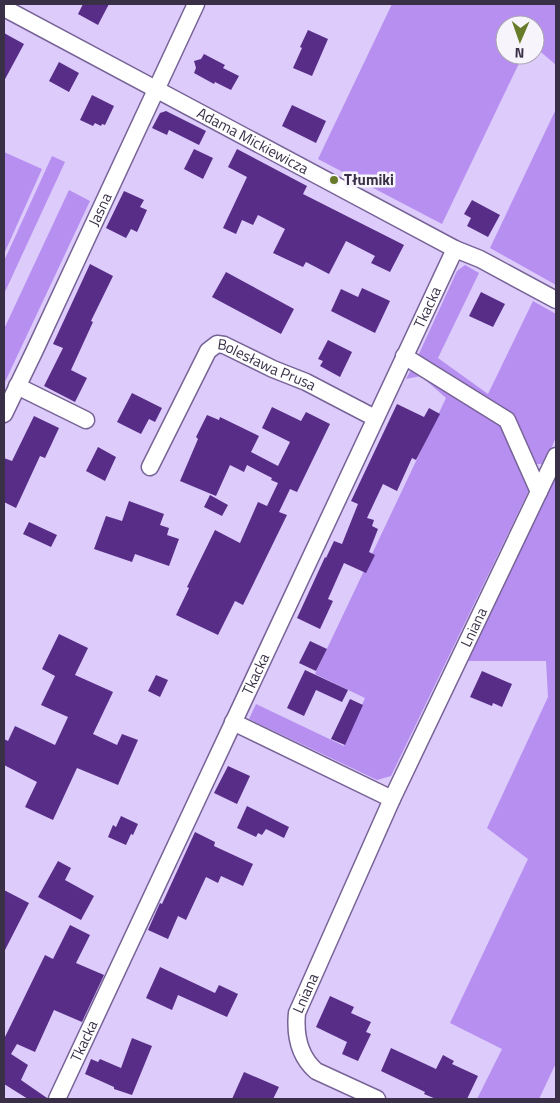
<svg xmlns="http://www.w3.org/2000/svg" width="560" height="1103" font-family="'Titillium Web',sans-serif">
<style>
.green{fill:#b68ff0}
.building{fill:#582d88}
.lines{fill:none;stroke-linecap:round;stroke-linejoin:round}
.minor-casing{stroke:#776397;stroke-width:19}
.minor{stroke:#fff;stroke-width:16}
.poi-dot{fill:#677b2a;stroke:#f7f5fb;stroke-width:2}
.labels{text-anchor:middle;stroke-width:5;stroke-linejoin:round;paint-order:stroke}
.street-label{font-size:15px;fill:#393047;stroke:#f7f5fb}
.poi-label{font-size:15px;font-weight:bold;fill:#393047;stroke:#f7f5fb;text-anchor:start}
</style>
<rect width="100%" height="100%" fill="#ddccfb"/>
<!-- green -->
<path class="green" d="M392,4H556V65L535,47V25H505V55H523L442,224L318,159Z
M556,109V285L490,248Z
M4,152L42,169L4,254Z
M52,156L65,162L4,294V261Z
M69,190L90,201L4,384V329Z
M465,265L479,273L438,358L488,394L533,301L556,314V437L545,464H536L510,416L417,358L457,271Z
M413,366L500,423L531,486L391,776L377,780L249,719L256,704L344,746L365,698L315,674L446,398L421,376L406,379Z
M556,472V1063L539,1099H477L502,1049L450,1023L528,859L487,828L548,697L546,661H466Z"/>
<!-- building -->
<path class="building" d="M83,4H109L98,25L78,14Z
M308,30L328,39L312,76L293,68L302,48L300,47Z
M4,33L24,44L4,81Z
M204,54L225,65L223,68L239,76L231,90L215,82L214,84L194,73L196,68L194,61L201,59Z
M59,62L79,73L69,92L49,81Z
M92,95L114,106L105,125L102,124L101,126L95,123L93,126L80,120Z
M292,105L326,121L316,143L282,126Z
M166,111L206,131L199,145L169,130L167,135L152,128L160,113Z
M194,149L213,158L203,179L184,169Z
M237,149L307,186L303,194L404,245L390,272L371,263L375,256L346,241L329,274L306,262L303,267L273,253L285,229L258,215L253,225L242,220L236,234L223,228L247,177L228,167Z
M124,191L144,200L140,207L147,210L137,232L131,229L126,238L106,228Z
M472,200L500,215L488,237L467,226L471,218L464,214Z
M90,264L113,276L91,321L93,322L71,370L87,378L75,402L44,386L63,348L53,344Z
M226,272L294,309L281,334L212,297Z
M362,288L390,301L375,333L331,311L341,289L358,297Z
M481,292L505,304L493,327L469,316Z
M328,340L352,352L340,377L320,366L323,361L318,359Z
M132,393L162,408L155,422L149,419L141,434L117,422Z
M397,404L424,417L429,408L440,414L416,460L412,458L397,491L383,484L367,518L374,520L372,526L378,529L369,552L375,555L366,573L344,563L328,599L333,601L320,629L297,618L325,557L326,558L334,541L342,544L358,504L351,501Z
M272,407L301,421L306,412L330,424L297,492L290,489L279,512L287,515L243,605L235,601L218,635L176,615L189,588L187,587L215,530L240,543L258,502L267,506L278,483L271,480L272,478L247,465L244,472L230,465L216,496L180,481L198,439L196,437L207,415L219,420L220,417L259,436L251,452L278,466L290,442L262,428Z
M34,416L59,428L45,458L40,456L16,508L4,502V458L12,461Z
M98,447L116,457L105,481L86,471Z
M210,495L228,505L222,516L204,507Z
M129,501L164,514L160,525L169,528L167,535L179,539L169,566L135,554L132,562L94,549L106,516L122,521Z
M29,522L57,535L51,547L23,534Z
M59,634L88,648L75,675L113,692L93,734L117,745L122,734L138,740L118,785L77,768L53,820L25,807L37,782L4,765V739L8,741L15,726L55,745L68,717L41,705L55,676L42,669Z
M310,641L327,649L316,671L299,663Z
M305,670L348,690L342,702L316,690L304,716L287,708Z
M482,671L512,684L502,707L493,703L492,706L470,697Z
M156,675L168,680L160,697L148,691Z
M350,699L363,705L345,745L331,739Z
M228,766L250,776L237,804L214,793Z
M247,806L289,827L284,838L266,829L262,835L258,833L256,837L237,828Z
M121,816L138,824L133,835L131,834L126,845L108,837L113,825L116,827Z
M195,832L215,842L214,846L253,864L243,886L221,876L218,883L206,877L186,920L178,916L168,939L148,930L160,903L162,904Z
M58,861L71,868L65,880L94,896L81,920L38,897Z
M4,890L29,903L4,952Z
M70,925L90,935L76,963L104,975L82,1022L54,1010L35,1052L17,1044L11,1054L28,1065L21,1080L47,1098V1099H28L4,1084V1039L45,955L53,959Z
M160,967L215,993L219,985L238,994L227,1017L178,995L172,1010L146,998Z
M330,996L354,1007L351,1013L371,1022L366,1032L371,1034L358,1061L342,1054L347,1042L316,1027Z
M132,1038L152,1046L132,1095L114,1089V1087L85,1074L91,1059L98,1062L100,1059L121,1068Z
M391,1048L436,1069L443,1055L454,1061L452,1064L478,1076L467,1099H436L424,1094L425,1092L381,1071Z
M244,1072L279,1087L273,1099H232Z"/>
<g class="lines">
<!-- minor casing -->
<g class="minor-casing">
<g id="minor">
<path id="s1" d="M4,8L455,249L480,259L556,300"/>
<path d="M404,356L507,420L539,492"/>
<path d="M17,386L86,420"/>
<path id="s2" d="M4,414L34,352L196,4"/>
<path id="s3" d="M150,467L208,351L217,344L224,345L273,369L306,382L375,418"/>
<path d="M233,722L392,799"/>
<path id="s4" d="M57,1099L455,249"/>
<path id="s5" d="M377,1099L316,1071C299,1056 295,1034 297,1013L392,799L556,456"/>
</g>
</g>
<!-- minor -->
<use href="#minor" class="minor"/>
</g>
<!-- markers -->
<circle class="poi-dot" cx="334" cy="180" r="5"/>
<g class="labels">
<!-- street labels -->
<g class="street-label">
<text dy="5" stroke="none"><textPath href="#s1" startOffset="282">Adama Mickiewicza</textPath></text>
<text dy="5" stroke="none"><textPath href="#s2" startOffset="226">Jasna</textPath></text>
<text dy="5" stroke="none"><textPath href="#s4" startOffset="874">Tkacka</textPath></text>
<text dy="5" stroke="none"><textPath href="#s3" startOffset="195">Bolesława Prusa</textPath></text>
<text dy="5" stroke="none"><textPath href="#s5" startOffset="555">Lniana</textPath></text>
<text dy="5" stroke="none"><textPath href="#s4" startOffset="469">Tkacka</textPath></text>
<text dy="5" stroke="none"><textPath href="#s5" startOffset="152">Lniana</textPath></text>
<text dy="5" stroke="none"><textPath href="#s4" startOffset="64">Tkacka</textPath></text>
</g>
<!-- poi labels -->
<g class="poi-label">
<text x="344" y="185">Tłumiki</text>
</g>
</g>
<!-- border -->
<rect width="560" height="1103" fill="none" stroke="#393047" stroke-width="10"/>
<!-- north arrow -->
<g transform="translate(520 40) rotate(182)"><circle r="24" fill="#f7f5fb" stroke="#aba6b3"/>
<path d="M0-4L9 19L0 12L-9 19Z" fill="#677b2a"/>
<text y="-8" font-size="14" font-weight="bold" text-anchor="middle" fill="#393047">N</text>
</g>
</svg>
